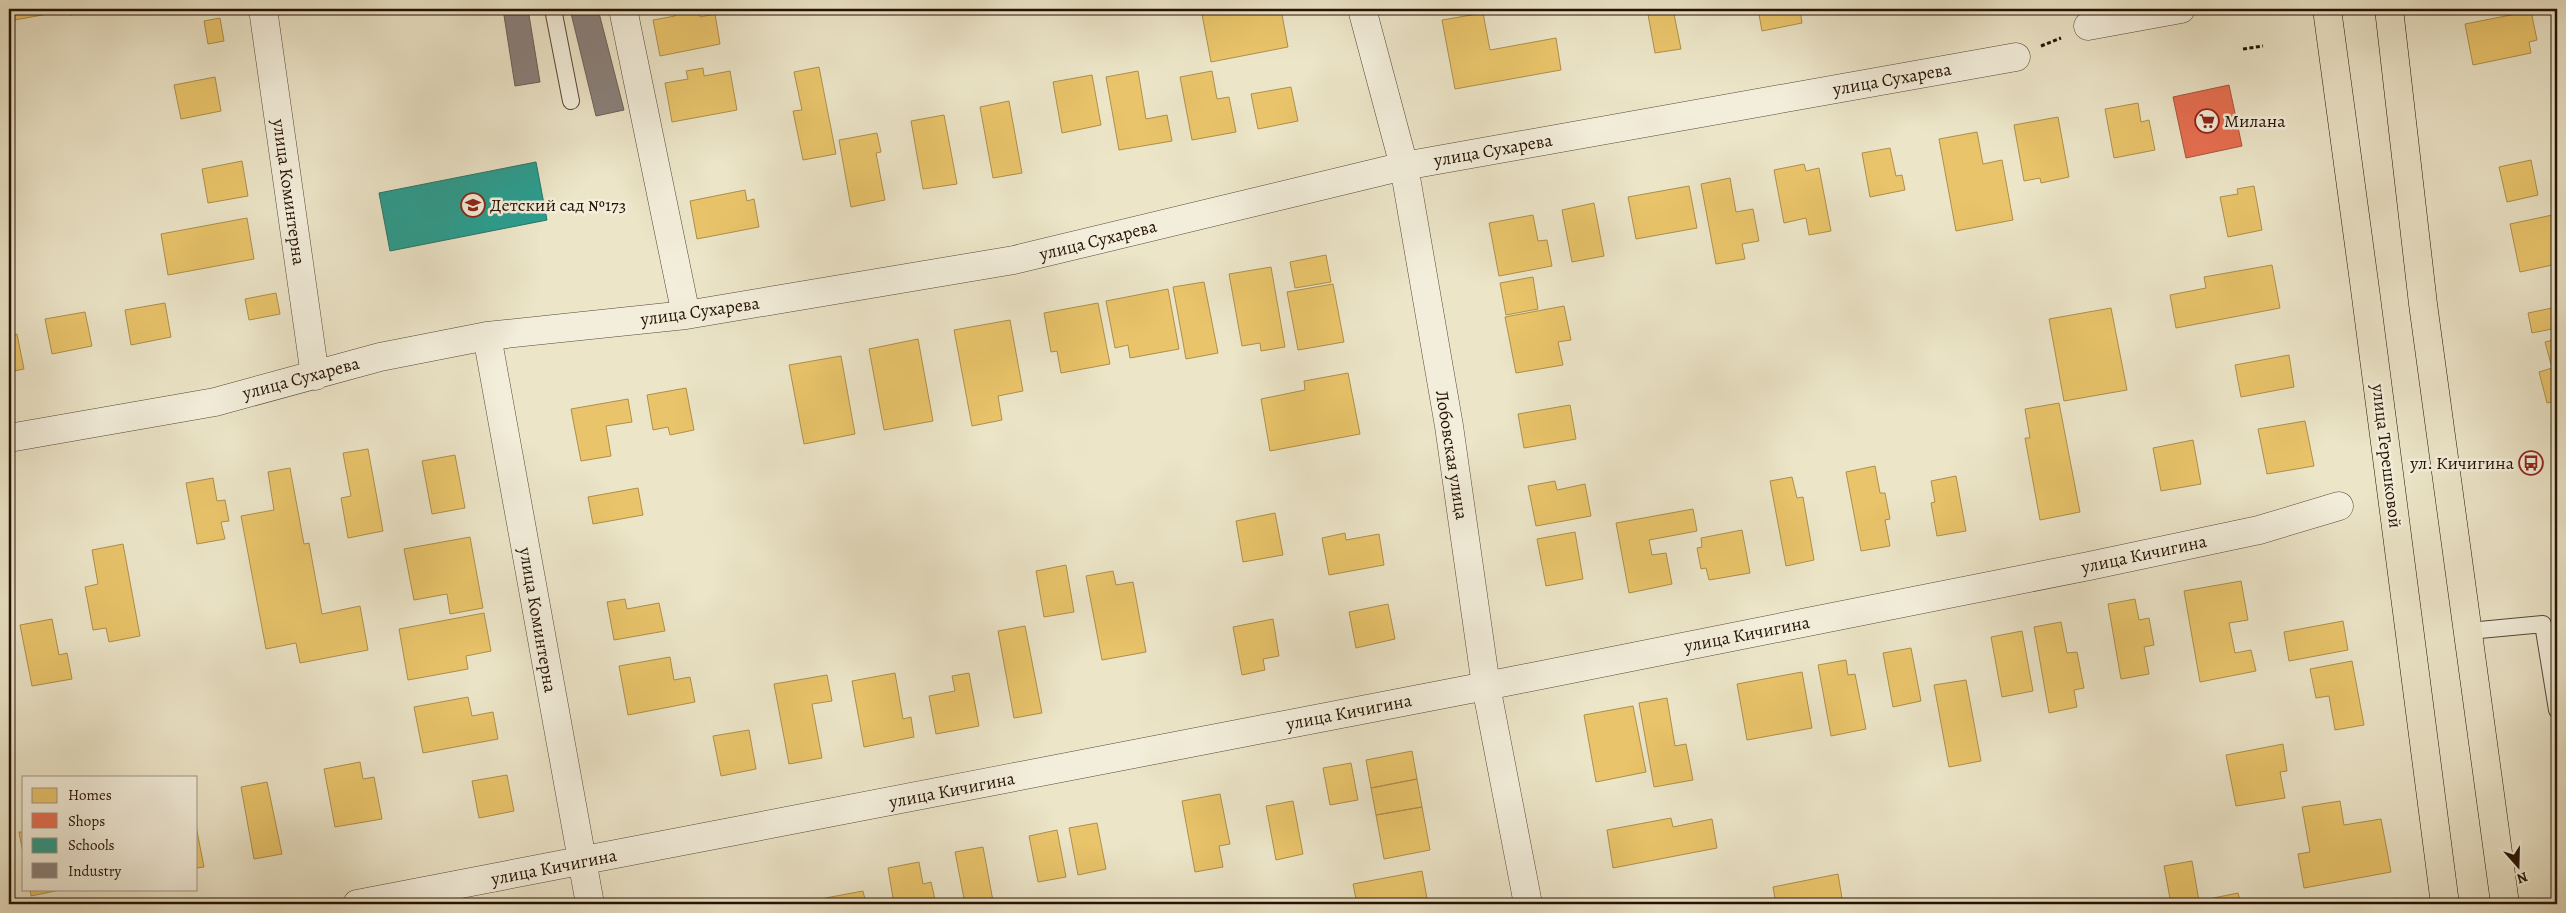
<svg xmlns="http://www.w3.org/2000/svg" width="2566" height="913" font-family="Alegreya,serif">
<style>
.homes{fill:#e9c46a;stroke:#ae8f4b}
.shops{fill:#e76f51;stroke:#ac533a}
.schools{fill:#2a9d8f;stroke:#287365}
.industry{fill:#8a817c;stroke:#6b6058}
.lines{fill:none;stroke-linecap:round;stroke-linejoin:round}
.service-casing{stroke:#564734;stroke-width:18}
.minor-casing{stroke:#564734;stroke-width:29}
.primary-casing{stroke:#241203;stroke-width:29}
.path{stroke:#241203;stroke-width:3;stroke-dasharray:4 2.5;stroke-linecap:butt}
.service{stroke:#f3eedb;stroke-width:16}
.minor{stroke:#f3eedb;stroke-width:28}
.primary{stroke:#ece5c8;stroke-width:28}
.labels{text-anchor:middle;stroke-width:5;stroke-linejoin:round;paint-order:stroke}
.street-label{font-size:18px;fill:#241203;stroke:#f3eedb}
.poi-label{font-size:18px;fill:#241203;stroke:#f3eedb;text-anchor:start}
</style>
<rect width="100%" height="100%" fill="#ece5c8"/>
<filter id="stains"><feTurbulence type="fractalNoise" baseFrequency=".004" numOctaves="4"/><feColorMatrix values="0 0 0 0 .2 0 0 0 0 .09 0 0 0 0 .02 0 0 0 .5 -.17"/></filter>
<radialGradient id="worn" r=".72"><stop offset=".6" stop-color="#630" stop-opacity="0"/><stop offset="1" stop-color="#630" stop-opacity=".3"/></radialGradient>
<!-- homes -->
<path class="homes" d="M9,9H47L48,14L9,21Z
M69,9H106L70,15Z
M673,9H699L700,17L715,14L720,44L660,56L653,20L675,16Z
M1201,9H1281L1288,47L1211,62Z
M1440,9H1471L1441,14Z
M1647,9H1673L1681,49L1655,53Z
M1758,9H1800L1802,23L1762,31Z
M1836,9H1864V10L1837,15Z
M2531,11L2537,40L2529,42L2531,53L2473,65L2465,24Z
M1483,13L1490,50L1556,38L1561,70L1455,89L1442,20Z
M220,18L224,41L208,44L204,21Z
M819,67L836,154L803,160L793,111L802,110L794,72Z
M703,68L704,76L730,71L737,110L672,122L665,83L688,79L686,71Z
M1138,71L1146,119L1167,115L1172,141L1119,150L1106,77Z
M1212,71L1217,99L1229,97L1236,132L1192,140L1180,77Z
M1092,75L1101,125L1062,133L1053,82Z
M215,77L221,111L181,119L174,85Z
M1291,87L1298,121L1258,129L1251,94Z
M1009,101L1022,173L993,178L980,107Z
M2138,103L2141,122L2149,120L2155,150L2114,158L2105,109Z
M944,115L957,184L923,189L911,121Z
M2058,117L2069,177L2041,183L2040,178L2024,181L2014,125Z
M1977,132L1983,164L2002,160L2013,220L1956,231L1939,139Z
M877,133L881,152L876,153L885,200L851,207L839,140Z
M1890,148L1896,176L1902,175L1905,190L1870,197L1862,153Z
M2531,160L2538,195L2507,202L2499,167Z
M242,161L248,196L208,203L202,169Z
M1804,164L1806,171L1819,168L1831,231L1809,235L1806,218L1784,223L1774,170Z
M1730,178L1736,212L1753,209L1759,241L1742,244L1745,259L1716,264L1701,184Z
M1689,186L1697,228L1636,239L1628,197Z
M2254,186L2262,230L2228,237L2220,197L2238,194L2237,189Z
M745,190L747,201L754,199L759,227L697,239L690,201Z
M1594,203L1604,256L1572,262L1562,210Z
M2557,214V264L2520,272L2510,224Z
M1533,215L1538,241L1547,240L1552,266L1499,276L1489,223Z
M247,218L254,259L168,275L161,234Z
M1326,255L1331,282L1295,288L1290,262Z
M2272,265L2280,308L2176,328L2170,295L2206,288L2204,277Z
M1271,267L1285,347L1261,351L1260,343L1242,346L1229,274Z
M1533,277L1538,309L1506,315L1500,283Z
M1204,282L1218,353L1186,359L1173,287Z
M1333,284L1344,342L1298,350L1287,292Z
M1168,289L1179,349L1130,358L1128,345L1115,348L1106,301Z
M276,293L280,314L249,320L245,299Z
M165,303L171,337L131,345L125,310Z
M1098,303L1110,364L1061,373L1057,351L1051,352L1044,313Z
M1564,306L1571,340L1558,342L1563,365L1516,373L1505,317Z
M2557,307V328L2532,333L2528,313Z
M2111,308L2127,390L2064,401L2049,319Z
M85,312L92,346L52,354L45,319Z
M1010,320L1023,391L998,396L1002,420L972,426L954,330Z
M17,334L24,369L9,372V336Z
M918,339L933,421L884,430L869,349Z
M2557,339V401L2547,403L2539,372L2552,368L2545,342Z
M2289,355L2294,387L2241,397L2235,365Z
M841,356L855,434L804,444L789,365Z
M1348,373L1360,434L1270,451L1261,399L1305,390L1304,381Z
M686,388L694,430L670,435L668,427L653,430L647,395Z
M628,399L632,422L606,426L611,456L581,461L571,409Z
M2059,403L2080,512L2040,520L2025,438H2030L2025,409Z
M1570,405L1576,439L1524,448L1518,414Z
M2305,421L2314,466L2267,474L2258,429Z
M2193,440L2201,484L2161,491L2153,448Z
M368,449L383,531L348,538L341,498L351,496L343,453Z
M455,455L465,508L432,514L422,461Z
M1875,466L1880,493H1885L1890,519L1885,520L1890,546L1861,551L1846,472Z
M290,468L304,544L309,543L322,614L360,606L368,650L300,663L296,643L266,649L241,516L274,510L268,472Z
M1956,476L1966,531L1937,536L1931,503L1935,502L1931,481Z
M1792,477L1797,498L1803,497L1814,560L1786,566L1770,481Z
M213,478L217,501L225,500L229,521L221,522L225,539L197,544L186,483Z
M1555,481L1557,490L1585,484L1591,516L1536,526L1528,486Z
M638,488L643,515L593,524L588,497Z
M1693,509L1697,531L1649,540L1652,555L1666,553L1672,584L1629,593L1616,523Z
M1275,513L1283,555L1243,562L1236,521Z
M1742,530L1750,573L1709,580L1706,568L1701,569L1697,548L1702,547L1701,538Z
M1575,532L1583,579L1546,586L1537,539Z
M1345,533L1346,540L1379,534L1384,565L1329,575L1322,538Z
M470,537L483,608L450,614L447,594L414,600L404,549Z
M123,544L140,636L109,642L106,628L93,630L85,587L98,584L92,550Z
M1066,565L1074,612L1044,617L1036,571Z
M1113,571L1116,585L1133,582L1146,652L1102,660L1086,576Z
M2241,581L2248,620L2229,623L2235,653L2251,650L2256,671L2200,682L2184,591Z
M625,599L627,609L659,603L665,631L614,640L607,602Z
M2135,599L2139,620L2149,618L2154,645L2144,647L2149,674L2121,679L2108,604Z
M1388,604L1395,639L1356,648L1349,612Z
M484,613L491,651L466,656L468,669L408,680L399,629Z
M52,619L59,655L67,653L72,679L32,686L20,625Z
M1273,619L1279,656L1263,659L1265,670L1242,675L1233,627Z
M2343,621L2348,650L2289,661L2284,632Z
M2061,622L2067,653L2077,652L2084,688L2074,690L2077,707L2049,713L2034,627Z
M1025,626L1042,713L1014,718L998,631Z
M2022,631L2033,691L2002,697L1991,637Z
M1911,648L1921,701L1893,707L1883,653Z
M670,657L674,680L690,677L695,702L628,715L619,666Z
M1846,660L1848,675L1855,674L1866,729L1831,736L1818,665Z
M2352,661L2364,725L2335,730L2329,696L2316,698L2310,669Z
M1802,672L1812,728L1747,740L1737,684Z
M895,673L903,719L911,717L914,737L864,747L852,681Z
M969,673L979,726L936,734L929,696L955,691L952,676Z
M827,675L832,701L812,704L822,758L789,764L774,684Z
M1966,680L1981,761L1949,767L1934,685Z
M468,697L472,716L493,712L498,739L423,753L414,707Z
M1667,698L1675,746L1686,744L1693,780L1654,787L1639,703Z
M1633,706L1646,772L1596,782L1584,715Z
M749,730L756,769L721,776L713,736Z
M2283,744L2287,771L2280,772L2285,798L2236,806L2226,755Z
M1412,751L1417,779L1371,788L1366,760Z
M360,762L363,779L374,777L382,819L335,827L324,769Z
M1351,763L1358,800L1330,805L1323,768Z
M507,775L514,811L479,818L472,781Z
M1417,779L1422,807L1376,815L1371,788Z
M267,782L282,854L254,859L241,787Z
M1220,794L1230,844L1219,846L1223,867L1195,872L1182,801Z
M1293,801L1303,854L1276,860L1266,806Z
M2340,801L2344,825L2381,819L2391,872L2304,888L2298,854L2310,852L2302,807Z
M1422,807L1430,850L1384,859L1376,815Z
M1671,818L1673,827L1712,819L1717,848L1613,868L1607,830Z
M1097,823L1106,869L1078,875L1069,828Z
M196,826L204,867L196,868Z
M1057,830L1066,877L1038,882L1029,836Z
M19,832H24V856L23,853Z
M983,847L993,901L965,904L955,852Z
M2192,861L2199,901L2238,893L2241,904H2171L2164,866Z
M919,862L923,884L931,882L936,904H894L888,868Z
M1422,871L1428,904H1357L1353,884Z
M1838,874L1843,904H1776L1773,887Z
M30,889H65L31,896Z
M863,891L866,904H804V902Z
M2396,898L2397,904H2361Z
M1702,900V904H1677Z
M1660,901L1661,904H1640Z"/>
<!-- shops -->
<path class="shops" d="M2229,85L2242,146L2186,158L2173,97Z"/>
<!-- schools -->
<path class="schools" d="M536,162L547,220L390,251L379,193Z"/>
<!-- industry -->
<path class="industry" d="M503,9H528L540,82L515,86Z
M570,9H598L624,110L596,116Z"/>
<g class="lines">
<!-- service casing -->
<g class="service-casing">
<path id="service" d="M553,9L571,101
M2469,631L2543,624L2557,710"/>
</g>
<!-- minor casing -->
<g class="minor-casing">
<path id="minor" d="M263,9L315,376
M623,9L686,315
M1362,9L1404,166L1449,426L1486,686L1528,904
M2088,26L2181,9
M487,336L590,904
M9,438L215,402L380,357L487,336L686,315L1014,260L1404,166L2016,57
M357,904L1486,686L2089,566L2259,530L2339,506"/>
</g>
<!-- primary casing -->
<g class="primary-casing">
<path id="primary" d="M2327,9L2365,289L2445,904
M2389,9L2423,304L2505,904"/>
</g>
<!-- path -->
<path class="path" d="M2041,46L2061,38
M2243,49L2263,46"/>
<!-- service -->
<use href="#service" class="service"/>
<!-- minor -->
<use href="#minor" class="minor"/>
<!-- primary -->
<use href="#primary" class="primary"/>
</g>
<!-- icons -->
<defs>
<g id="supermarket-ring" transform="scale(1.25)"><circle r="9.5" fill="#f3eedb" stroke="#8f2418" stroke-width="1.5"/><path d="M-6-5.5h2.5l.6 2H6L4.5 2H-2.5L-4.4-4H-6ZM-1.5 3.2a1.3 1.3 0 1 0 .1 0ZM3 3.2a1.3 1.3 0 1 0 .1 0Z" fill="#8f2418"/></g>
<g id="school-ring" transform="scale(1.25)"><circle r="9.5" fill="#f3eedb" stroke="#8f2418" stroke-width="1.5"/><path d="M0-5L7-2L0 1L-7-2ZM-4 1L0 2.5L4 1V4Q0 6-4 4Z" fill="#8f2418"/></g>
<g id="bus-ring" transform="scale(1.25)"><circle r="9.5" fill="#f3eedb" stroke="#8f2418" stroke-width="1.5"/><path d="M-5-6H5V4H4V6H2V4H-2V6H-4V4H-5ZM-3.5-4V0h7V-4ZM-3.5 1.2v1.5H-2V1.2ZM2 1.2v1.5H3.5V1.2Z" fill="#8f2418"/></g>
</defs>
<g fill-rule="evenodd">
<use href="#supermarket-ring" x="2207" y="121"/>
<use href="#school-ring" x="473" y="205"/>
<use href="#bus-ring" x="2531" y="463"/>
</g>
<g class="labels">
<!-- street labels -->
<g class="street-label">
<text transform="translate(1892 79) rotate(-10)" y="6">улица Сухарева</text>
<text transform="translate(1493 150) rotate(-10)" y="6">улица Сухарева</text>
<text transform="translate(289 192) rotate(82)" y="6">улица Коминтерна</text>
<text transform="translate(1098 240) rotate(-14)" y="6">улица Сухарева</text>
<text transform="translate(700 311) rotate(-8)" y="6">улица Сухарева</text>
<text transform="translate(301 378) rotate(-15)" y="6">улица Сухарева</text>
<text transform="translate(1452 455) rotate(81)" y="6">Лобовская улица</text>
<text transform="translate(2387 456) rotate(83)" y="6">улица Терешковой</text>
<text transform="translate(2144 554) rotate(-12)" y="6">улица Кичигина</text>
<text transform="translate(538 620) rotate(80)" y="6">улица Коминтерна</text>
<text transform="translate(1747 634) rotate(-11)" y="6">улица Кичигина</text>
<text transform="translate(1349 712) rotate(-11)" y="6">улица Кичигина</text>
<text transform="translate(952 790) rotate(-11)" y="6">улица Кичигина</text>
<text transform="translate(554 867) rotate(-11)" y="6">улица Кичигина</text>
</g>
<!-- poi labels -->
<g class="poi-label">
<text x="2224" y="127">Милана</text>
<text x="490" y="211">Детский сад №173</text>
<text x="2514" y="469" text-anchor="end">ул. Кичигина</text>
</g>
</g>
<!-- margin -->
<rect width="2566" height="913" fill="none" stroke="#ece5c8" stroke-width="30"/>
<rect x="10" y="10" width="2546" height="893" fill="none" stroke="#241203" stroke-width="2.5"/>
<rect x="15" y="15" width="2536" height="883" fill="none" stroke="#241203"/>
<!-- legend -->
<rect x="22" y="776" width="175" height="115" fill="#f3eedb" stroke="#a09685"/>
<rect x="32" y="788" width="25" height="15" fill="#e9c46a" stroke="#a09685"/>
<text x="68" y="800" font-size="15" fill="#241203">Homes</text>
<rect x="32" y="813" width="25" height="15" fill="#e76f51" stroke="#a09685"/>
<text x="68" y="826" font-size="15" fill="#241203">Shops</text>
<rect x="32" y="838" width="25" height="15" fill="#2a9d8f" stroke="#a09685"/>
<text x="68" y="850" font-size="15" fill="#241203">Schools</text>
<rect x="32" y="863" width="25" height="15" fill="#8a817c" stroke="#a09685"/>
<text x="68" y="876" font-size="15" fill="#241203">Industry</text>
<!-- north arrow -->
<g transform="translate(2518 866) rotate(160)" stroke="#f3eedb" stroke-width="4" paint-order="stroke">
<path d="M0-4L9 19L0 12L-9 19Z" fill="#241203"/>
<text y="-8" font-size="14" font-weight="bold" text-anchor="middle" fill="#241203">N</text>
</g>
<rect width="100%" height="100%" filter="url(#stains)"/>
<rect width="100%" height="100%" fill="url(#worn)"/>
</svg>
